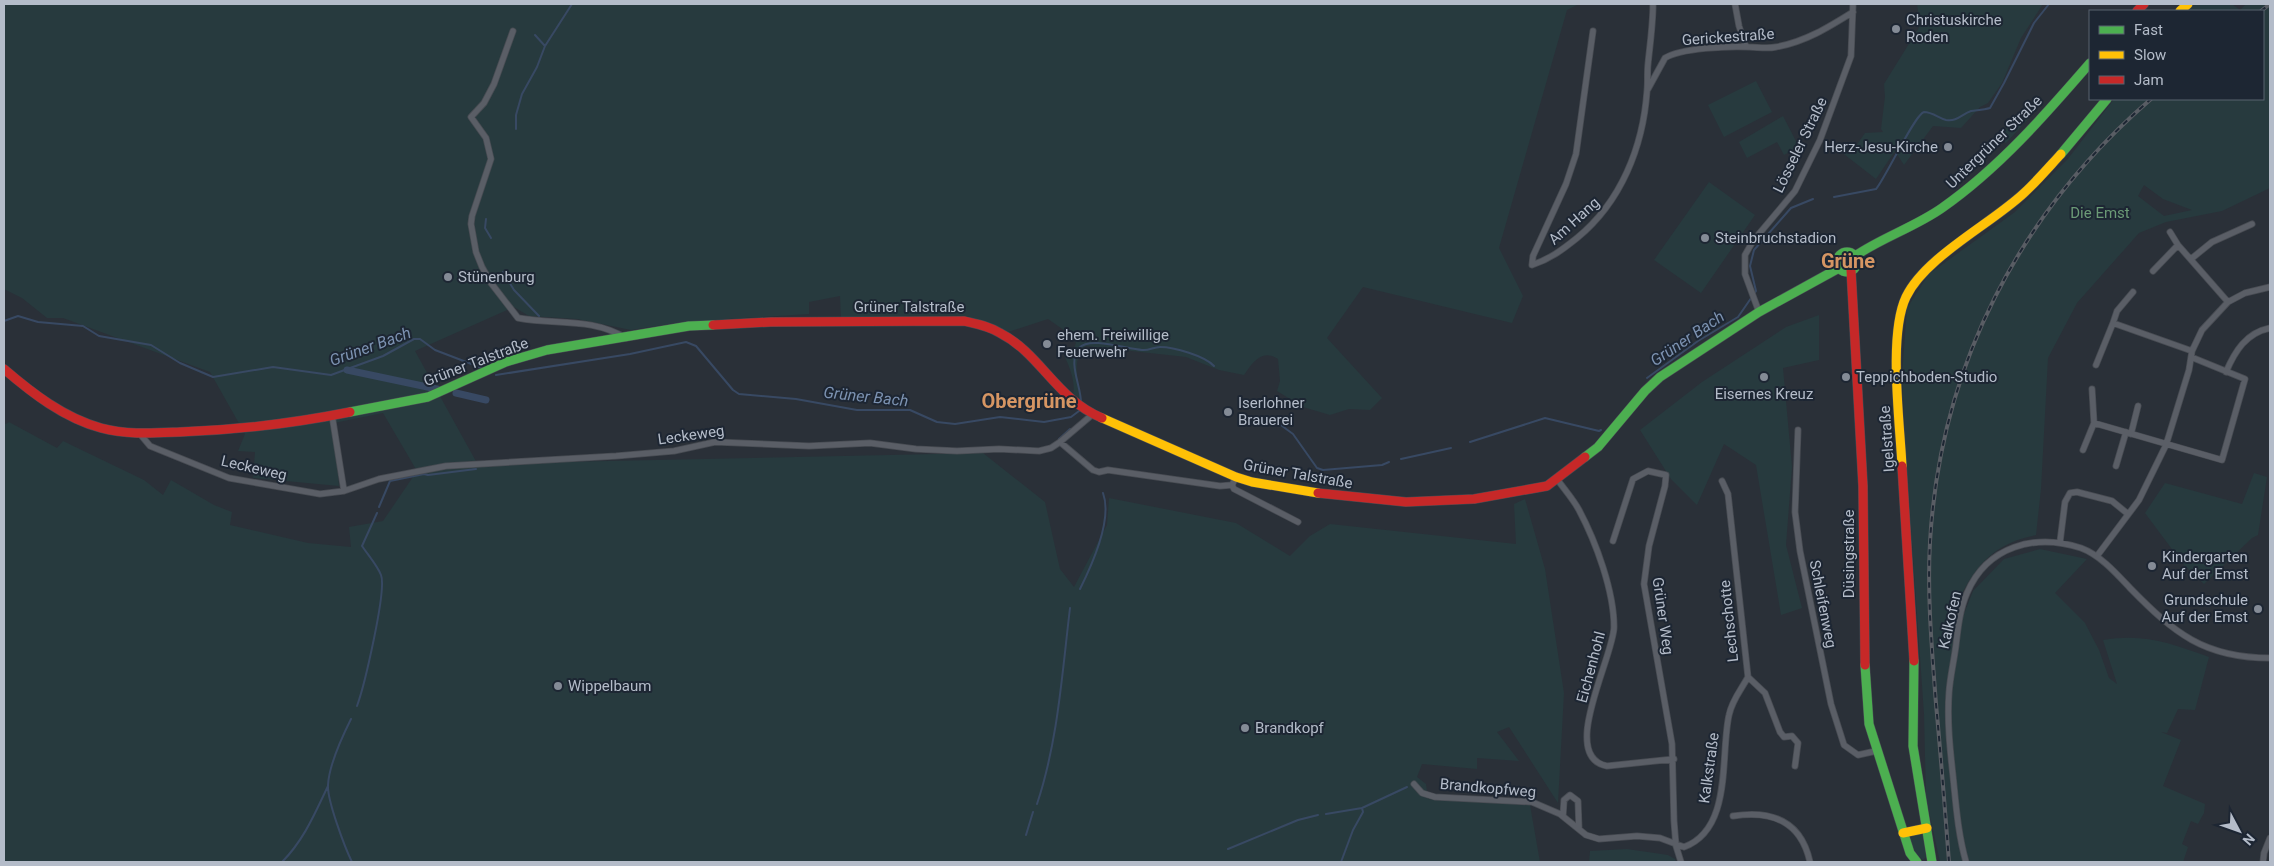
<svg xmlns="http://www.w3.org/2000/svg" width="2274" height="866" font-family="Roboto,sans-serif">
<style>
.green{fill:#273a3e;fill-rule:evenodd}
.lines{fill:none;stroke-linecap:round;stroke-linejoin:round}
.stream{stroke:#384963;stroke-width:2}
.canal{stroke:#384963;stroke-width:7}
.street-casing{stroke:#484c53;stroke-width:7}
.fast-casing{stroke:#484c53;stroke-width:10}
.slow-casing{stroke:#484c53;stroke-width:10}
.jam-casing{stroke:#484c53;stroke-width:10}
.street{stroke:#5a5e66;stroke-width:5.5}
.fast{stroke:#4caf50;stroke-width:9}
.slow{stroke:#ffc107;stroke-width:9}
.jam{stroke:#c62828;stroke-width:9}
.rail-casing{stroke:#595d64;stroke-width:4}
.rail{stroke:#1d2633;stroke-width:2;stroke-dasharray:5.5;stroke-linecap:butt}
.poi-dot{fill:#848b96;stroke:#1d2633;stroke-width:2}
.labels{text-anchor:middle;stroke-width:4;stroke-linejoin:round;paint-order:stroke}
.poi-label{font-size:15px;fill:#b4bcc9;stroke:#1d2633;text-anchor:start}
.street-label{font-size:15px;fill:#b4bcc9;stroke:#1d2633}
.park-label{font-size:15px;fill:#6b9a76;stroke:#1d2633}
.water-label{font-size:16px;font-style:italic;fill:#7c92b1;stroke:#1d2633}
.district-label{font-size:20px;font-weight:bold;fill:#d59563;stroke:#1d2633}
</style>
<rect width="100%" height="100%" fill="#2a3038"/>
<!-- green -->
<path class="green" d="M4,4H1579L1567,10L1499,248L1523,296L1512,323L1363,287L1327,338L1382,398L1370,410L1349,409L1330,415L1303,407L1277,391L1280,381L1278,359C1262,348 1252,363 1244,375L1219,370L1186,357L1086,346C1069,359 1080,390 1083,407L1072,399C1077,384 1070,368 1064,355L1068,349L1072,352L1076,343L1068,333L1048,319L1005,333L988,324L841,319L840,296L809,302V314L683,322L631,330L577,319L529,316L514,307L415,351L478,465L440,469L560,462L983,453L1045,502L1060,569L1074,587L1107,525L1109,498L1236,523L1290,556L1310,536L1330,524L1516,544L1514,504L1525,499L1545,569L1564,693L1558,803L1509,727L1497,732L1519,761L1477,758V769L1422,764L1417,777L1426,784L1428,799L1530,805L1540,862H4V423L6,424L9,422L57,448L63,441L144,480L163,495L171,480L214,505L232,512L230,525L308,543L351,547L349,527L383,521L417,471L383,413L334,423L339,486L253,478L255,452L238,451L245,434L210,372L63,318H47L22,298L4,289Z
M1917,4H2043L2021,38L2002,83L1988,103L1980,107L1961,128L1933,126L1904,165L1895,151L1876,179L1840,151L1842,147L1849,149L1856,146L1865,133L1883,132L1881,129L1885,97L1884,84L1920,26Z
M2193,4H2232L2240,10L2246,4H2270V188L2222,211L2166,222L2139,233L2077,303L2048,358L2041,489L2036,535C1984,545 1970,576 1949,620L1960,624L1973,591L2004,559L2040,549L2087,559L2055,593L2085,623L2099,650L2109,678L2117,684L2103,640C2144,633 2170,643 2209,657L2195,710L2178,709L2167,733L2161,732L2181,740L2163,786L2205,804L2204,813L2198,824L2191,821L2182,844L2188,847L2183,862H1940L1926,798L1924,714L1906,457L1902,375L1907,308L1929,274L2015,212L2067,160L2114,99H2263V11H2187ZM2144,185L2163,199L2192,210L2164,216L2138,196Z
M1756,81L1772,112L1724,137L1708,105Z
M2023,111L2030,117L2006,143L1998,137Z
M1783,116L1799,147L1784,155L1777,142L1747,158L1739,142Z
M1709,182L1755,215L1701,293L1654,260Z
M1819,315V360L1783,368L1792,467L1786,545L1802,608L1781,615L1756,465L1724,444L1697,505L1671,479L1640,430L1702,382L1786,327Z
M2254,473L2267,477L2258,535L2252,538L2204,584L2183,564L2145,513L2165,483L2242,504Z
M1920,833L1923,835L1926,857L1923,860L1916,854L1910,839L1914,835Z
M1627,849L1668,855L1675,859L1676,862H1589L1590,851Z"/>
<g class="lines">
<!-- stream -->
<path class="stream" d="M535,35L545,46
M516,129V115L522,94L537,67L545,46L572,4
M1834,197L1876,189C1886,177 1915,114 1924,112C1932,112 1939,118 1946,120C1957,122 1962,114 1971,111C1977,110 1983,110 1990,108L2004,83L2034,23L2049,4
M486,219L485,228L491,238
M503,272L514,290L539,316
M4,321L18,316L38,322L83,326L99,336L151,345L180,363L213,377L273,367L331,375L383,356L414,339H420L435,350L482,368
M496,375L630,354L686,342L696,346L733,390L739,394L796,399L857,410H910L937,422L955,424L1000,417L1044,422L1071,417L1079,411
M1647,378L1698,341L1738,317L1756,291L1750,266L1754,250L1791,208L1813,199
M1081,404C1082,388 1067,362 1079,348C1090,336 1126,349 1142,350C1148,351 1154,347 1160,347C1174,347 1205,356 1214,366
M1274,420L1293,434L1317,468L1323,470L1382,465L1389,462
M1059,439L1070,429
M1470,442L1545,418L1599,431L1601,430
M1401,459L1451,448
M379,507L390,481L424,474L428,475L476,469
M1080,589C1092,565 1113,520 1103,493
M357,706C364,687 387,590 381,575C377,565 368,555 362,546L377,513
M351,719C342,737 329,765 328,785C327,800 345,848 352,862
M1037,804C1058,741 1062,674 1070,608
M1326,814L1362,808
M1026,835L1033,812
M1228,849L1298,820L1318,815
M282,862C304,840 315,813 328,786
M1341,862L1353,830L1363,812L1362,808L1407,787"/>
<!-- canal -->
<path class="canal" d="M347,370L437,389
M456,393L486,400"/>
<!-- street casing -->
<g class="street-casing">
<path id="street" d="M1735,4L1739,26L1746,47
M513,31L494,84L484,103L471,117L486,138L491,159L472,216L471,224L476,252L482,267L491,283L518,318C556,325 591,317 626,338
M1593,31L1576,154L1566,184L1533,256L1532,265C1550,259 1562,250 1577,238C1621,202 1643,147 1647,91C1648,82 1647,73 1648,64C1650,44 1653,24 1653,4
M1648,89L1665,58C1681,48 1729,46 1749,47C1757,47 1767,49 1776,47C1805,42 1829,27 1853,12
M2170,232L2178,245L2228,302
M2191,259L2212,242L2252,224
M2153,271L2178,245
M1759,312L1745,274V255L1753,241L1795,191L1820,140L1851,56L1853,4
M2113,323L2117,311L2133,292
M2096,365L2113,323L2192,351
M2226,372C2235,351 2246,333 2270,328
M2092,389L2094,423L2222,460L2245,379L2191,357
M332,415L344,491
M1798,430L1795,512L1800,551L1831,704L1844,745L1858,755L1876,751
M140,434L150,446L229,478L320,494L344,491L379,479L446,466L616,456L674,451L715,442L809,446L870,443L916,449L957,451L999,449L1039,451L1051,448L1060,442L1093,414
M2131,434L2138,406
M1060,442L1093,470L1099,472L1108,470L1220,486L1232,485
M2083,450L2094,423
M2116,466L2126,432
M1236,477L1232,485L1234,489L1298,522
M1557,479C1564,489 1573,499 1579,510C1596,542 1614,591 1614,627C1614,656 1558,757 1607,766L1674,759
M1722,481L1728,494L1748,677L1765,693L1780,732L1784,737L1792,736L1798,743L1795,766
M1613,541L1633,479L1648,471L1666,475L1665,486L1649,546L1644,584L1672,744L1674,821L1676,846L1681,862
M2060,542L2065,502L2070,493L2077,492L2112,501L2128,514
M2097,556L2139,500L2166,445L2189,370L2192,351L2202,330L2228,302L2245,293L2270,287
M1414,784L1422,793L1435,797L1532,802L1560,814L1586,835L1599,839L1637,836L1660,838L1684,847C1733,829 1720,755 1729,715C1732,700 1741,690 1748,677
M1563,816L1564,800L1570,795L1578,801L1579,829
M1733,816C1772,810 1801,821 1810,862
M1966,862C1958,834 1956,805 1953,776C1950,749 1947,721 1949,693C1950,677 1954,661 1956,645C1958,627 1960,609 1967,593C1987,546 2035,533 2081,548C2100,555 2116,573 2130,588C2174,633 2204,658 2270,658
M2263,862L2264,853L2270,838"/>
</g>
<!-- fast casing -->
<g class="fast-casing">
<path id="fast" d="M2061,154L2107,99
M1837 262a10 10 0 1 1 20 0a10 10 0 1 1-20 0Z
M1855,256C1883,237 1915,227 1942,208C1999,168 2045,115 2090,63
M350,412L428,397L506,362L547,350L689,326L713,325
M1585,457L1598,447L1645,391L1660,377L1759,312L1839,268
M1914,661L1913,746L1932,862
M1865,665L1869,724L1910,853L1917,862"/>
</g>
<!-- slow casing -->
<g class="slow-casing">
<path id="slow" d="M2180,11L2188,4
M1102,418L1236,477L1252,482L1318,493
M1902,466C1900,423 1888,335 1906,297C1925,257 1991,224 2024,193C2037,181 2049,167 2061,154
M1903,833L1927,828"/>
</g>
<!-- jam casing -->
<g class="jam-casing">
<path id="jam" d="M2137,11L2144,4
M1851,270L1863,486L1865,665
M713,325L771,322L964,321C977,324 989,326 1000,333C1041,354 1056,399 1102,418
M4,369C32,393 64,418 101,428C127,435 154,433 180,432C237,430 295,423 350,412
M1902,466L1914,661
M1318,493L1406,502L1474,499L1547,486L1585,457"/>
</g>
<!-- street -->
<use href="#street" class="street"/>
<!-- fast -->
<use href="#fast" class="fast"/>
<!-- slow -->
<use href="#slow" class="slow"/>
<!-- jam -->
<use href="#jam" class="jam"/>
<!-- rail casing -->
<g class="rail-casing">
<path id="rail" d="M2261,11L2270,4
M1949,862C1945,810 1941,757 1936,704C1932,650 1927,596 1930,542C1940,367 2019,213 2151,99"/>
</g>
<!-- rail -->
<use href="#rail" class="rail"/>
</g>
<!-- markers -->
<g class="poi-dot">
<circle cx="1896" cy="29" r="5"/>
<circle cx="1948" cy="147" r="5"/>
<circle cx="1705" cy="238" r="5"/>
<circle cx="448" cy="277" r="5"/>
<circle cx="1047" cy="344" r="5"/>
<circle cx="1764" cy="377" r="5"/>
<circle cx="1846" cy="377" r="5"/>
<circle cx="1228" cy="412" r="5"/>
<circle cx="2152" cy="566" r="5"/>
<circle cx="2258" cy="609" r="5"/>
<circle cx="558" cy="686" r="5"/>
<circle cx="1245" cy="728" r="5"/>
</g>
<g class="labels">
<!-- poi labels -->
<g class="poi-label">
<text x="1906" y="25">Christuskirche<tspan x="1906" dy="17">Roden</tspan></text>
<text x="1938" y="152" text-anchor="end">Herz-Jesu-Kirche</text>
<text x="1715" y="243">Steinbruchstadion</text>
<text x="458" y="282">Stünenburg</text>
<text x="1057" y="340">ehem. Freiwillige<tspan x="1057" dy="17">Feuerwehr</tspan></text>
<text x="1856" y="382">Teppichboden-Studio</text>
<text x="1764" y="399" text-anchor="middle">Eisernes Kreuz</text>
<text x="1238" y="408">Iserlohner<tspan x="1238" dy="17">Brauerei</tspan></text>
<text x="2162" y="562">Kindergarten<tspan x="2162" dy="17">Auf der Emst</tspan></text>
<text x="2248" y="605" text-anchor="end">Grundschule<tspan x="2248" dy="17">Auf der Emst</tspan></text>
<text x="568" y="691">Wippelbaum</text>
<text x="1255" y="733">Brandkopf</text>
</g>
<!-- street labels -->
<g class="street-label">
<text transform="translate(1728 37) rotate(-4)" y="5">Gerickestraße</text>
<text transform="translate(1994 142) rotate(-44)" y="5">Untergrüner Straße</text>
<text transform="translate(1800 145) rotate(-64)" y="5">Lösseler Straße</text>
<text transform="translate(1574 221) rotate(-42)" y="5">Am Hang</text>
<text x="909" y="312">Grüner Talstraße</text>
<text transform="translate(476 362) rotate(-21)" y="5">Grüner Talstraße</text>
<text transform="translate(691 435) rotate(-8)" y="5">Leckeweg</text>
<text transform="translate(1887 439) rotate(-94)" y="5">Igelstraße</text>
<text transform="translate(254 468) rotate(13)" y="5">Leckeweg</text>
<text transform="translate(1298 474) rotate(10)" y="5">Grüner Talstraße</text>
<text transform="translate(1849 554) rotate(-90)" y="5">Düsingstraße</text>
<text transform="translate(1823 604) rotate(79)" y="5">Schleifenweg</text>
<text transform="translate(1663 616) rotate(82)" y="5">Grüner Weg</text>
<text transform="translate(1950 620) rotate(-77)" y="5">Kalkofen</text>
<text transform="translate(1729 621) rotate(-96)" y="5">Lechschotte</text>
<text transform="translate(1591 667) rotate(-75)" y="5">Eichenhohl</text>
<text transform="translate(1709 768) rotate(-82)" y="5">Kalkstraße</text>
<text transform="translate(1488 788) rotate(5)" y="5">Brandkopfweg</text>
</g>
<!-- park labels -->
<g class="park-label">
<text x="2100" y="218">Die Emst</text>
</g>
<!-- water labels -->
<g class="water-label">
<text transform="translate(1687 338) rotate(-34)" y="6">Grüner Bach</text>
<text transform="translate(370 346) rotate(-20)" y="6">Grüner Bach</text>
<text transform="translate(866 396) rotate(6)" y="6">Grüner Bach</text>
</g>
<!-- district labels -->
<g class="district-label">
<text x="1848" y="268">Grüne</text>
<text x="1029" y="408">Obergrüne</text>
</g>
</g>
<!-- border -->
<rect width="2274" height="866" fill="none" stroke="#b4bcc9" stroke-width="10"/>
<!-- legend -->
<rect x="2089" y="10" width="175" height="90" fill="#1d2633" stroke="#59626f"/>
<rect x="2099" y="26" width="25" height="8" fill="#4caf50" stroke="#59626f"/>
<text x="2134" y="35" font-size="15" fill="#b4bcc9">Fast</text>
<rect x="2099" y="51" width="25" height="8" fill="#ffc107" stroke="#59626f"/>
<text x="2134" y="60" font-size="15" fill="#b4bcc9">Slow</text>
<rect x="2099" y="76" width="25" height="8" fill="#c62828" stroke="#59626f"/>
<text x="2134" y="85" font-size="15" fill="#b4bcc9">Jam</text>
<!-- north arrow -->
<g transform="translate(2239 831) rotate(131)" stroke="#1d2633" stroke-width="4" paint-order="stroke">
<path d="M0-4L9 19L0 12L-9 19Z" fill="#b4bcc9"/>
<text y="-8" font-size="14" font-weight="bold" text-anchor="middle" fill="#b4bcc9">N</text>
</g>
</svg>
